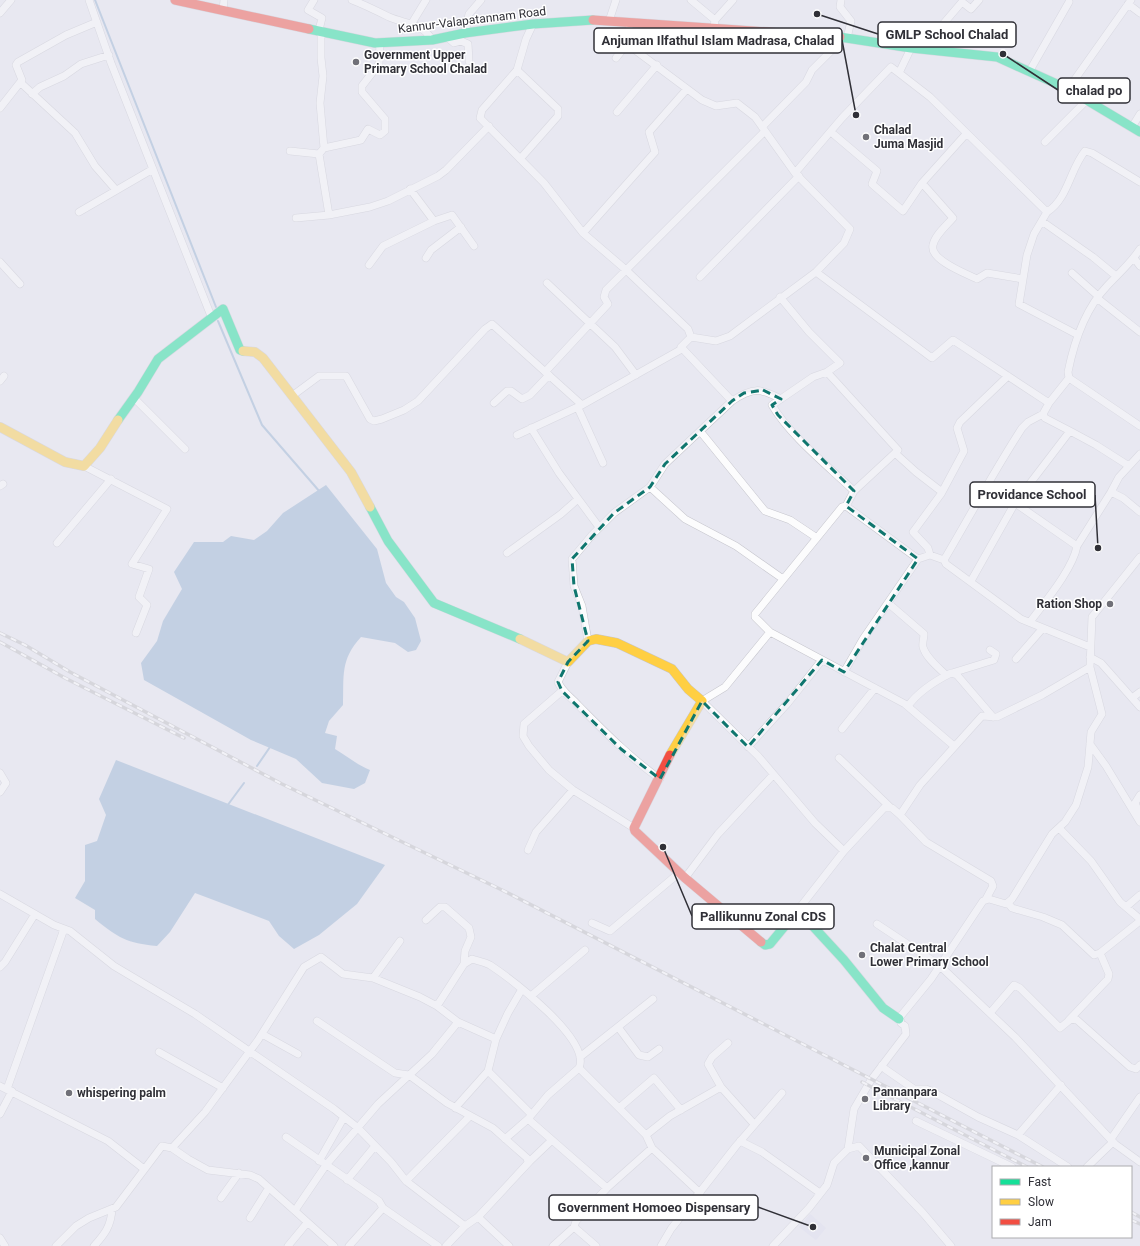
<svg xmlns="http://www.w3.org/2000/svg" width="1140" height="1246" font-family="Roboto,sans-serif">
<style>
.built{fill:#dfdff0}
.water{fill:#98b4d2}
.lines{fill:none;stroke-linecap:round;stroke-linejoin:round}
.stream{stroke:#98b4d2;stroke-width:2}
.street-casing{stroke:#c6c6cd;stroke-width:8}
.fast-casing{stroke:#c6c6cd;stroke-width:10}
.slow-casing{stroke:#c6c6cd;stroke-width:10}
.jam-casing{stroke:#c6c6cd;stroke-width:10}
.street{stroke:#fcfcfd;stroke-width:7}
.fast{stroke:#16e098;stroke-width:9}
.slow{stroke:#ffcf43;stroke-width:9}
.jam{stroke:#f24e42;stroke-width:9}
.rail-casing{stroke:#c2c2c4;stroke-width:3.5}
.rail{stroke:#fff;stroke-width:2;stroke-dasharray:6;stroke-linecap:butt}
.marked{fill:none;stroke:#0f766e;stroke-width:3;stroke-dasharray:8 5;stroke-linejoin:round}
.poi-dot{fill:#707078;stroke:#fff;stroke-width:1.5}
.labels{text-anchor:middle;stroke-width:3;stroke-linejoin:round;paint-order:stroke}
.street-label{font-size:12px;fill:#303037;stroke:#fff}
.poi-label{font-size:12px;font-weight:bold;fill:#303037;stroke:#fff;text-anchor:start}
.leader{fill:none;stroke:#303037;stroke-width:1.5}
.callout-dot{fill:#303037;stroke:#fff;stroke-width:1.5}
.callout{fill:#fff;stroke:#303037;stroke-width:1.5}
.callout-label{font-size:13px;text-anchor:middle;font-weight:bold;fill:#303037}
</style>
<rect width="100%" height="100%" fill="#e8e8f1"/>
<path class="built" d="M 810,1214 L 826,1228 L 816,1240 L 799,1227 Z"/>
<path class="water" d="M 326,485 L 377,549 L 386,583 L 396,597 L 404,602 L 415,618 L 421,641 L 416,650 L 408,652 L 395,643 L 361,637 C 340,660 344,676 343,705 L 329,721 L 325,733 L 337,736 L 335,749 C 347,756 357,765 370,770 L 365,783 L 354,789 L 322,783 L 296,759 L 251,740 L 144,680 L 141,663 L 157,641 L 163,621 L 182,589 L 174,572 L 194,542 L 223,542 L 231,536 L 254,540 L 267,531 L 283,513 Z
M 116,760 L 385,865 L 357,904 L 319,935 L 294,949 L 279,936 L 269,921 L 195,893 L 170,932 L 157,946 C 127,943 118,938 95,919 L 95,910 L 75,898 L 85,881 L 85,845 L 97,841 L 106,815 L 99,799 Z"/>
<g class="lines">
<path class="stream" d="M 95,0 L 216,307
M 218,321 L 262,425 L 320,492
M 257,766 L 270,747
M 227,806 L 244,783"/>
<defs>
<path id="street" d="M 89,0 L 111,63 L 211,316
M 314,0 L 308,10 L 322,18 L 319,30
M 352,0 C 365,5 377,11 389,17 C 405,24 423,23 432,40
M 691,0 L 715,20
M 841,0 L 840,7 L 851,21 L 847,38
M 1128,4 L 1140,13
M 223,10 L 224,0
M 0,13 L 11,0
M 609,21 L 616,0
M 412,23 L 426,0
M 533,24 L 526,39 L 517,70 L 482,110 L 480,118 L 544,183 L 583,233 L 625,269 L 688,329 L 691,337
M 714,27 L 715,20 L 733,0
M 321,31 L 321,58 L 323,76 L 320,103 L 324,148
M 465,33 L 469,14 L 481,0
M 447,37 L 454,43 L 461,41 L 468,44 L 469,61
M 627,44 L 630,22
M 928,49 L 944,23 L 962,2 L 971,9 L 979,0
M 616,58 L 627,44 L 702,100 L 716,106 L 737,103 L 755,117 L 795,173 L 850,229 L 844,243 L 816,272 L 730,336 L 716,341 L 691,337
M 517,70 L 558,109 L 558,116 L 520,159
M 1029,72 L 1069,2
M 899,73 L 930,97 L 1047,212 L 1034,234 L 1027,255 L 1019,304 L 1078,335
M 21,83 L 75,133 L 95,166 L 116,190
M 1068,89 L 1131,0
M 32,94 L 40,87 L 64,76 L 81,64 L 109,55
M 0,108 L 22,80 L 16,65 L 18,62 L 66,35 L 97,22
M 617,112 L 657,65
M 762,127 L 806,82 L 812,70 L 836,46 L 839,37
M 1132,127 L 1140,114
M 831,132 L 877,171 L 872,184 L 903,211 L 922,183 L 966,134
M 1045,142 L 1086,101
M 290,151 L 319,154
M 795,173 L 842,118 L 891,67 L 899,73 L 911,48
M 922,183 L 953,218 C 946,226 935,235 933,245 C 929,260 967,274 977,279 L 987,273 L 1023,279
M 410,189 L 434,221 L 452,215 L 474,246
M 79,212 L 153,169
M 1047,212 C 1068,199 1070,169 1085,151 L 1092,153 L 1140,182
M 329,215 L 319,154 L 324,148 L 361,140 L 368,129 L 380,135 L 385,131 L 385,119 L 362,92 L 362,86 L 379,64 L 380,43
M 296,218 L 329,215 L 370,207 L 388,201 L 438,176 L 446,170 L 489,126
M 1043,222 L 1093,257 L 1116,276
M 583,233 L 655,152 L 649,132 L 686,90
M 1140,249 C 1131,263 1118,274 1107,286 C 1085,309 1074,342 1068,372 L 1069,378 L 1140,426
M 426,258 L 431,250 L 461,227
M 1134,258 L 1140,266
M 0,262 L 20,284
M 369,265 L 383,246 L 434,221
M 816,272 L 932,358 L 953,340 L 1049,403 L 1043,414 L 1045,418 L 1070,431 L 1015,503 L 988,487
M 1072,273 L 1098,296
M 700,277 L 799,176
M 547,283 L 615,347 L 636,375
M 780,297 L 809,332 L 840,363 L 827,372 L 813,377 L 772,405 C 790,436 828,466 854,491
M 1097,298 L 1140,332
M 545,372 L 608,304 L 604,297 L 606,290 L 765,131
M 827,372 L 898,450 L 895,453 L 916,472 L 942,492
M 0,381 L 4,376
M 292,396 L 319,376 L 346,376 L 370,419 L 374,421 L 382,419 L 404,410 L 418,401 L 485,329 L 492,324 L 582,405 L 680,350 L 681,347
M 134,398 L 185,449
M 732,401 C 753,387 760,388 781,399
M 494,403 L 507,391 L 511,391 L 522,399 L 530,395 L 549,375
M 1049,403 L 1069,378
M 578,408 L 603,463
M 531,428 L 559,473 L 599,527
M 700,431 L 765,511 L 790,520 L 817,538
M 1070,431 L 1096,445 L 1129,466
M 517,435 L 582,405
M 895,453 L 854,491 L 846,506 L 842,507 L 755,614 L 755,617 L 770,632 L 905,704 L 954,746
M 1140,454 L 1119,477 L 1111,492 L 1123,498 L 1140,512
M 84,466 L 167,509 L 132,564 L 149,569 L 139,597 L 147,605 L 136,633
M 0,486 L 3,484
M 650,487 L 685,519 L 736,546 L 783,579
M 846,506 L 918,559
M 57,543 L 111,479
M 507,553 L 561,514 L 578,499
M 930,555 L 928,548 L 913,532 L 941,494 L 964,451 L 957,428 L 960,422 L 1008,376
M 944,560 C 970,516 994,471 1022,428 L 1028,422 L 1043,414
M 971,581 L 1015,503 L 1077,546 L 1111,492
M 888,603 L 924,634 C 924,638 922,644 923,647 C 926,658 939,668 946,675
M 1030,622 C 1044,603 1073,569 1077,546
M 770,632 L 725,687 L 702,701 L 758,756 L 815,823 L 844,851
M 588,641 L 582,606 L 574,586 L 572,559 L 592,535 L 614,513 L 650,487 L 665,464 L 732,401 L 681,347 L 691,337
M 1090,657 L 1101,663 L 1140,707
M 1016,659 L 1043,628
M 568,662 L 558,682 C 563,693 570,696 578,705 C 604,731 629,757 660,779
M 844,672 L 863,639 L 918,559 L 930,555 L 944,560 L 946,564 L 1021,619 L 1090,647
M 952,673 L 994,660 L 996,654 L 990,650
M 562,691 L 524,724 L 523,736 L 529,746 L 549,770 L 573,790 L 634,828
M 1132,698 L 1140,692
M 908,706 C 919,691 935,681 951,673 L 957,675 L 993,717
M 842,729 L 875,688
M 1090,744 L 1106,766 L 1140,822
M 748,747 L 787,704 L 822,660
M 839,758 L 890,807
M 0,773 L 6,783 L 0,792
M 1139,812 L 1135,803 L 1140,795
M 1059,828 L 1091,861 L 1120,902 L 1140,919
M 528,850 L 536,832 L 573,790
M 685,878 L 718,834 L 773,775
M 0,894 L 54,925 L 70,931 L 114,966 L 195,1014 L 334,1109 L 358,1128 L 391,1162 L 406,1181 L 470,1116
M 986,899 L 993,886 L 991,881 L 926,842 L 900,815 L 920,785 L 982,716 L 997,717 L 1042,695 L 1090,667 L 1092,617 L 1140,557
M 1008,903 L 1012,908 L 1043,917 L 1062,925 L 1094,955 L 1100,953
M 1126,907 L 1140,895
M 798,910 L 844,851 L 884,808 L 892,808 L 900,815
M 426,920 L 440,907 L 445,907 L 469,928 L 471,937 L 465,951 L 464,964
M 592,923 L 610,931 L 679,873
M 877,924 L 939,965 L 1015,1037 L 1115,1144 L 1140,1162
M 0,967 L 5,962 L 35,914
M 373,978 L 400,941
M 531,996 L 585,950
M 437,1006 L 464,964 L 472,959 C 478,961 485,962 490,965 C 511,979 592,1040 579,1068 L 548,1095 L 528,1119 L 505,1139
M 990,1013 L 1014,985 L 1020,988 L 1060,1028 L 1071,1019 L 1077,1020 L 1130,1067 L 1136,1069 L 1140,1065
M 1069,1020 L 1108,979 L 1109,974 L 1100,953 L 1140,921
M 317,1021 L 395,1073 L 409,1075 L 447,1103 L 493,1128 L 527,1158 L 528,1162 L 530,1161 L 478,1217 L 465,1226 L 446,1246
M 458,1022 L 496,1039
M 618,1027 L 639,1055 L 648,1057 L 659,1049
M 262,1034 L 298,1054
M 159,1052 L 223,1088
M 580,1057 L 653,999
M 882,1065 L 885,1069 L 914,1089 L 926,1089 L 933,1092 L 978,1117 L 1018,1135 L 1068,1167
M 579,1068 L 646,1135
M 488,1071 L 531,1114
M 0,1086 L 108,1141 L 144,1169
M 721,1087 L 708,1064 L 712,1057 L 728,1043
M 7,1089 L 64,929
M 455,1108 L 488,1071 L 496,1039 L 508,1013 L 522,989
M 619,1108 L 654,1078 L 681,1110
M 0,1114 L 12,1091
M 528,1119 L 607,1188
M 916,1121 L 1012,1167
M 1018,1135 L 1061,1085
M 286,1137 L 379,1201 L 383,1208 L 438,1246
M 1111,1139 L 1140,1097
M 740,1141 L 762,1152 L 820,1193
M 172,1148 L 188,1159 L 208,1170 L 250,1175 L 259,1179 L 295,1211
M 848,1149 L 859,1146 L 923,1213 L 951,1246
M 319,1161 L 344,1117
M 530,1161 L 552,1140
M 1087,1167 L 1113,1142
M 347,1180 L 375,1146
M 406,1181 L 465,1226
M 700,1193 L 652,1148 L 646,1135 L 670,1116 L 721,1087 L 754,1124
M 221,1198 L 239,1173
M 478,1217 L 509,1246
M 250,1218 L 268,1189
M 574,1227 L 596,1246
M 0,1238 L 5,1246
M 56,1246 L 76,1226 L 89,1218 L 116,1207 L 162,1146 L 172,1148 L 205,1112 L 258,1040 L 304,967 L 321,957 L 343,974 L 373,978 L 420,997 L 437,1006 L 458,1022 L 432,1054 L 378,1104 L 326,1165 L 298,1206 L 295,1211 L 334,1246
M 94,1246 C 105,1234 111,1226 112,1209
M 288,1246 L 307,1223
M 349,1246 L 383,1208
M 553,1246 L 574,1227 L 576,1221 L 607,1188 L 652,1148
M 661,1246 L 671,1229 L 736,1146 L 782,1093
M 773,1246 L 809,1208 L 827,1185 L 834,1163 L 848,1149 L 854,1109 L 871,1080 L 906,1034 L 905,1026 L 901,1023 L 900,1017 L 931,979 L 983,901 L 989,899 L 1006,904 L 1012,899 L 1052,834 L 1065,822 L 1076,805 L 1088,767 L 1091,732 L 1102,714 L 1090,667"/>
<path id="fast" d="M 309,29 L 375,43 L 432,40 L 465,33 L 533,24 L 593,20
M 840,37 L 911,48 L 997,57 L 1068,89 L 1140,132
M 118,420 L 138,392 L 158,359 L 223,309 L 240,350 L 243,351
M 370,507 L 388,541 L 434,603 L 520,639
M 761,942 L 765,945 L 770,944 L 798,910 L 844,960 L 883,1008 L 899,1019"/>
<path id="slow" d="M 243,351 L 255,352 L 263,358 L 351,472 L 370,507
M 0,427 L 65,462 L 84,466 L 100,448 L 118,420
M 520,639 L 568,662 L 588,641 L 596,639 L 617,643 L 672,669 L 688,689 L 702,701 L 670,755"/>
<path id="jam" d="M 175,0 L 309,29
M 593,20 L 840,37
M 670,755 L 634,828 L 635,831 L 685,878 L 761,942"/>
</defs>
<use href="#street" class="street-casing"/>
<use href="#fast" class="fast-casing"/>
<use href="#slow" class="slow-casing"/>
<use href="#jam" class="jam-casing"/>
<use href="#street" class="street"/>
<use href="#fast" class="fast"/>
<use href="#slow" class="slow"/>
<use href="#jam" class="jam"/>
<defs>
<path id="rail" d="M 0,633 L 25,645 L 70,672 L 282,784 L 504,891 L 1043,1167
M 0,642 L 65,678 L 184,738
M 862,1082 L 1027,1167
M 1131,1212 L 1140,1217
M 1131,1220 L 1140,1224"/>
</defs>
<use href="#rail" class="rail-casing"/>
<use href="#rail" class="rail"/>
</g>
<path d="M0 0H1140V1246H0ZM 763,390 L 781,399 L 772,405 L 778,415 L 854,491 L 846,506 L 918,559 L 844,672 L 822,660 L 748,747 L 702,701 L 660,779 L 621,749 L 562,691 L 558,682 L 568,662 L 588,641 L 574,586 L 572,559 L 614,513 L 650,487 L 665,464 L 732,401 L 744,393 Z" fill="#e8e8f1" fill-opacity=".55" fill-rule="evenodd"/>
<path class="marked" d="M 763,390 L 781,399 L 772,405 L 778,415 L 854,491 L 846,506 L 918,559 L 844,672 L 822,660 L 748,747 L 702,701 L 660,779 L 621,749 L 562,691 L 558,682 L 568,662 L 588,641 L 574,586 L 572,559 L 614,513 L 650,487 L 665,464 L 732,401 L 744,393 Z"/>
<g class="poi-dot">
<circle cx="356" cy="62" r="4"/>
<circle cx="866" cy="137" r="4"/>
<circle cx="1110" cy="604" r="4"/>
<circle cx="862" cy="955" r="4"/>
<circle cx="69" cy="1093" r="4"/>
<circle cx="865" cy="1099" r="4"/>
<circle cx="866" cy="1158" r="4"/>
</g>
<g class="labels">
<g class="street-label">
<text transform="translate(472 20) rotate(-7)" y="4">Kannur-Valapatannam Road</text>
</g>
<g class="poi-label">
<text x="364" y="59">Government Upper<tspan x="364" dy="14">Primary School Chalad</tspan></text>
<text x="874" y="134">Chalad<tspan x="874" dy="14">Juma Masjid</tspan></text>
<text x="1102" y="608" text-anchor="end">Ration Shop</text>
<text x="870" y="952">Chalat Central<tspan x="870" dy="14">Lower Primary School</tspan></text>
<text x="873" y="1096">Pannanpara<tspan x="873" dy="14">Library</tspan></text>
<text x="77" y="1097">whispering palm</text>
<text x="874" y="1155">Municipal Zonal<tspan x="874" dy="14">Office ,kannur</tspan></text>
</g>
</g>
<path class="leader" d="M817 14L878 34M856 115L842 40M1003 54L1058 90M1098 548L1095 495M663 847L692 916M813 1227L758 1207"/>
<g class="callout-dot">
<circle cx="817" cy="14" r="4"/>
<circle cx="856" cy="115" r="4"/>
<circle cx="1003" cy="54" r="4"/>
<circle cx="1098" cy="548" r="4"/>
<circle cx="663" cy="847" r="4"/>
<circle cx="813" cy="1227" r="4"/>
</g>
<g class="callout">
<rect x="878" y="22" width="138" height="25" rx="4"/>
<rect x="594" y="28" width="248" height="25" rx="4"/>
<rect x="1058" y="78" width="72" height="25" rx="4"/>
<rect x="970" y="482" width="125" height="25" rx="4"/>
<rect x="692" y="904" width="142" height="25" rx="4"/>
<rect x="549" y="1195" width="209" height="25" rx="4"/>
</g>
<g class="callout-label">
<text x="947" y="39">GMLP School Chalad</text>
<text x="718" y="45">Anjuman Ilfathul Islam Madrasa, Chalad</text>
<text x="1094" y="95">chalad po</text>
<text x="1032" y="499">Providance School</text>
<text x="763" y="921">Pallikunnu Zonal CDS</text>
<text x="654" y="1212">Government Homoeo Dispensary</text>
</g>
<rect x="992" y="1166" width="140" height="72" fill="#ffffff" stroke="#acacaf"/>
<rect x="1000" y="1179" width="20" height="6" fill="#16e098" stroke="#acacaf"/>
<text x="1028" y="1186" font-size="12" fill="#303037">Fast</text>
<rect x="1000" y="1199" width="20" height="6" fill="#ffcf43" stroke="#acacaf"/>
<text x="1028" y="1206" font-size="12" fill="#303037">Slow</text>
<rect x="1000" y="1219" width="20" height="6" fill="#f24e42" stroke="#acacaf"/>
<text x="1028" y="1226" font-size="12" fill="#303037">Jam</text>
</svg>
